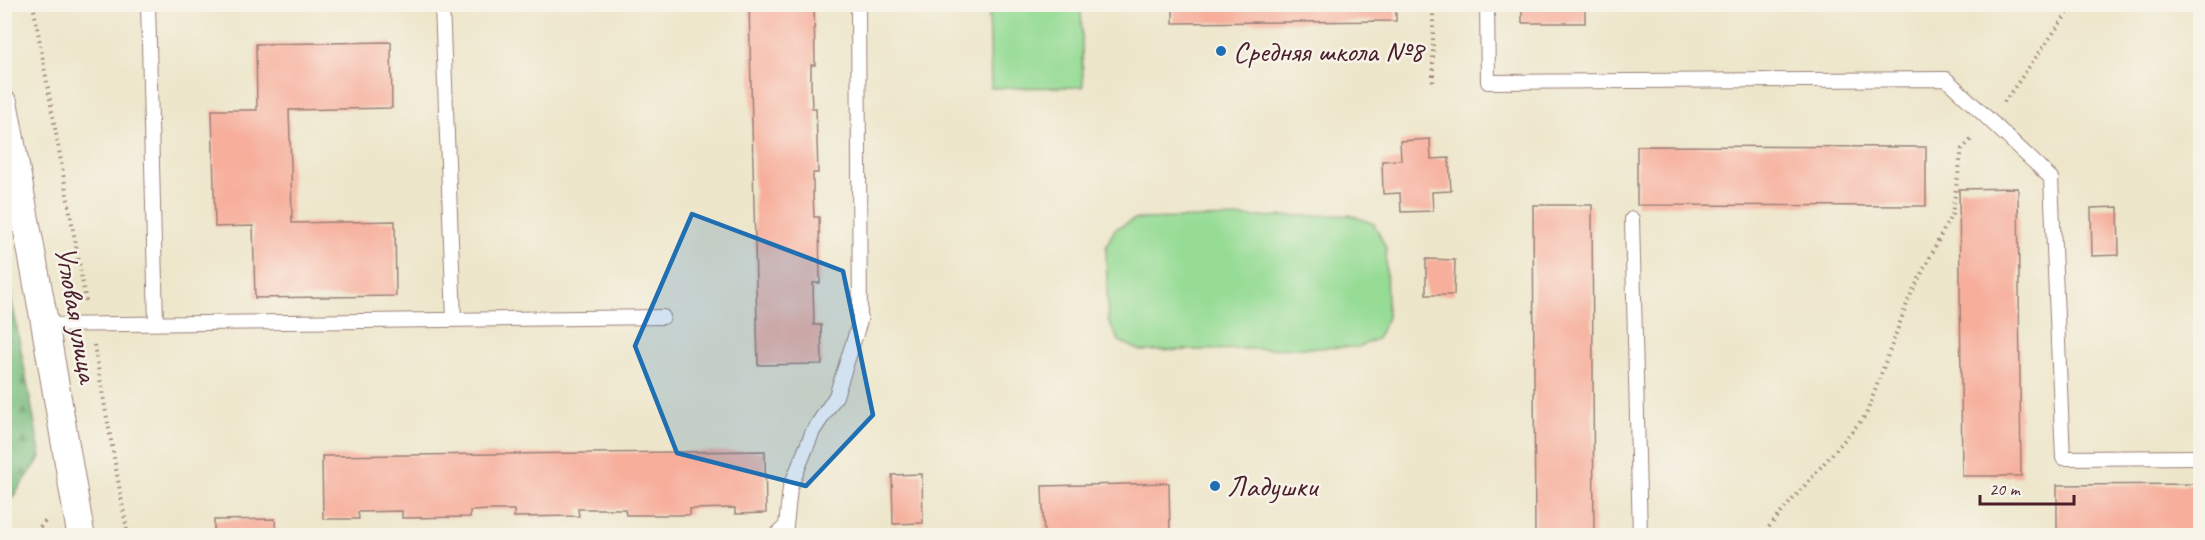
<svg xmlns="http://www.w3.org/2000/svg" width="2205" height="540" font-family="Caveat,sans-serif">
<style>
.forest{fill:url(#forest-firs);stroke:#616e54;stroke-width:1.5}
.pitch{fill:#96dc95;stroke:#707e60;stroke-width:1.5}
.building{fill:#f7ae9b}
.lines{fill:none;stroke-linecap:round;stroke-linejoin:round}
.lane-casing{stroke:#9c827a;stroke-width:16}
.street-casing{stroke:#9c827a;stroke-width:29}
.path{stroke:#9c827a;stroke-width:4;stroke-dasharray:1.5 4.5;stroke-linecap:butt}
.lane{stroke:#fff;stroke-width:14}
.street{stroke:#fff;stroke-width:27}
.marked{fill:#1f6fb2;fill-opacity:0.2;stroke:#1f6fb2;stroke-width:4.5;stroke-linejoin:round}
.poi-dot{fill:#1f6fb2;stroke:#f7f3e8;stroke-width:2}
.labels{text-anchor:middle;stroke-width:5;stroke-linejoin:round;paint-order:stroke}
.poi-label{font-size:30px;fill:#4a1f2b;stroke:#f7f3e8;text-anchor:start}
.street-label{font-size:30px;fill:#4a1f2b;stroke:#f7f3e8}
</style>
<defs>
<pattern id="forest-firs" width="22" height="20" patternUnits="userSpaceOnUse" patternTransform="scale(1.5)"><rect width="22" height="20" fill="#78bc7e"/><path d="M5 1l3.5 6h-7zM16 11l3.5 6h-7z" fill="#649867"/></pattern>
</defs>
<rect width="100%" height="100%" fill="#f7f3e8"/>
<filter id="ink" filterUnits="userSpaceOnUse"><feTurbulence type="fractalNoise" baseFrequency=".0167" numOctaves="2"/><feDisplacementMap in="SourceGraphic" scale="12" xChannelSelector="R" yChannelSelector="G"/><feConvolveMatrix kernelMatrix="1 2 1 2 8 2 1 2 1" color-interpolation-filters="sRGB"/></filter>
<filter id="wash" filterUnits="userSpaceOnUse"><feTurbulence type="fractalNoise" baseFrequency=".008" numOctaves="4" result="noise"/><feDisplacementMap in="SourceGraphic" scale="24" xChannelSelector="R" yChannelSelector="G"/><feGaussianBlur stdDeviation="1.35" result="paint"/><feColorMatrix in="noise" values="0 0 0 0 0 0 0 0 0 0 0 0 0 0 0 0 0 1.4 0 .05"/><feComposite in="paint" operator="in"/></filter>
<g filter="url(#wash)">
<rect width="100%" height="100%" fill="#ede6ca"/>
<path class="forest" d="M 4,259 L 41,457 L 5,508 L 4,508 Z"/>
<path class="pitch" d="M 989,5 L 1081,5 L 1083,87 L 991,88 Z
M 1351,215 L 1374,224 L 1386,248 L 1387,318 L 1377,339 L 1358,347 L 1141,351 L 1119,341 L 1108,321 L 1106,246 L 1115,229 L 1135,219 Z"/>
<g id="blocks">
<path class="building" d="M 749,4 L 814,4 L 815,65 L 811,65 L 811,84 L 812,108 L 816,108 L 818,173 L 813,173 L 813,192 L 814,217 L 819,217 L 820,283 L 813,283 L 814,325 L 821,325 L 822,364 L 758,365 Z
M 1173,4 L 1396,4 L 1396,21 L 1173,23 Z
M 1522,4 L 1585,4 L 1585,23 L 1522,23 Z
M 391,42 L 392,108 L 289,110 L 291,166 L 292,223 L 395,221 L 396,296 L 255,298 L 253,226 L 215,227 L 212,110 L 257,110 L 256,44 Z
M 1430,139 L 1431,159 L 1449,158 L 1451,191 L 1432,192 L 1433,211 L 1401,212 L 1400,193 L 1383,194 L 1382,161 L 1401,160 L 1400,141 Z
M 1637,146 L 1926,147 L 1926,206 L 1637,205 Z
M 2018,188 L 2021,476 L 1962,476 L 1959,189 Z
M 1533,205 L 1592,205 L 1594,536 L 1535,536 Z
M 2118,207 L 2119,255 L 2092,256 L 2091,208 Z
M 1426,259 L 1455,260 L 1454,295 L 1426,295 Z
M 765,451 L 766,513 L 735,514 L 735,508 L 690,509 L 690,515 L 626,515 L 625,509 L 578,509 L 579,516 L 514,517 L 514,510 L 491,510 L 470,511 L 470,517 L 402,518 L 402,511 L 358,512 L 359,519 L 323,519 L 322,456 Z
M 922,474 L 923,523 L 893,524 L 892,475 Z
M 1169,483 L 1170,536 L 1044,536 L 1042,486 Z
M 2200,484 L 2200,536 L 2057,536 L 2057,485 Z
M 275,519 L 276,536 L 214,536 L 214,520 Z"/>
</g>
</g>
<g filter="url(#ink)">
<use href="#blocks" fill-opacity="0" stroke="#9c827a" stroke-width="1.5"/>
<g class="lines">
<defs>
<path id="lane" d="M 148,4 L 156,324
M 442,4 L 454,320
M 1487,4 L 1488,82 L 1946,79 L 2051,178 L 2063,458 L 2200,457
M 1632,219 L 1640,536
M 45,325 L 663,317
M 775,536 L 786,526 L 790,488 L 813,431 L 836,396 L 860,321 L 858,4"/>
<path id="street" d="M 4,104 L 45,325 L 81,536"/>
</defs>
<use href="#lane" class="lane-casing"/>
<use href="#street" class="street-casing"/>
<path class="path" d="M 33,4 L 86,302
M 1433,82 L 1433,4
M 2004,102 L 2074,4
M 94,345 L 128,536
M 32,536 L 48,518
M 1761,536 L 1866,415 L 1909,298 L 1952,214 L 1962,149 L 1974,137"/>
<use href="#lane" class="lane"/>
<use href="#street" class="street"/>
</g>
</g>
<path class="marked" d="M 692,214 L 843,271 L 873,415 L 806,486 L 677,453 L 635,346 Z"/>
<g class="poi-dot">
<circle cx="1221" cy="51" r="6"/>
<circle cx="1215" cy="486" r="6"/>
</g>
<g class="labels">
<g class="poi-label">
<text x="1233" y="61">Средняя школа №8</text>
<text x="1227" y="496">Ладушки</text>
</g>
<g class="street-label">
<text transform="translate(77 314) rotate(80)" y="10">Угловая улица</text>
</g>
</g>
<rect width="2205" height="540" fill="none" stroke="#f7f3e8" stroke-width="24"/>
<path d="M1980 495v9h94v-9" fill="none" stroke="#4a1f2b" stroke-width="3"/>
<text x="1989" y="495" font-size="18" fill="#4a1f2b" stroke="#f7f3e8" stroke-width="4.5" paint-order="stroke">20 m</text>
</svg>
